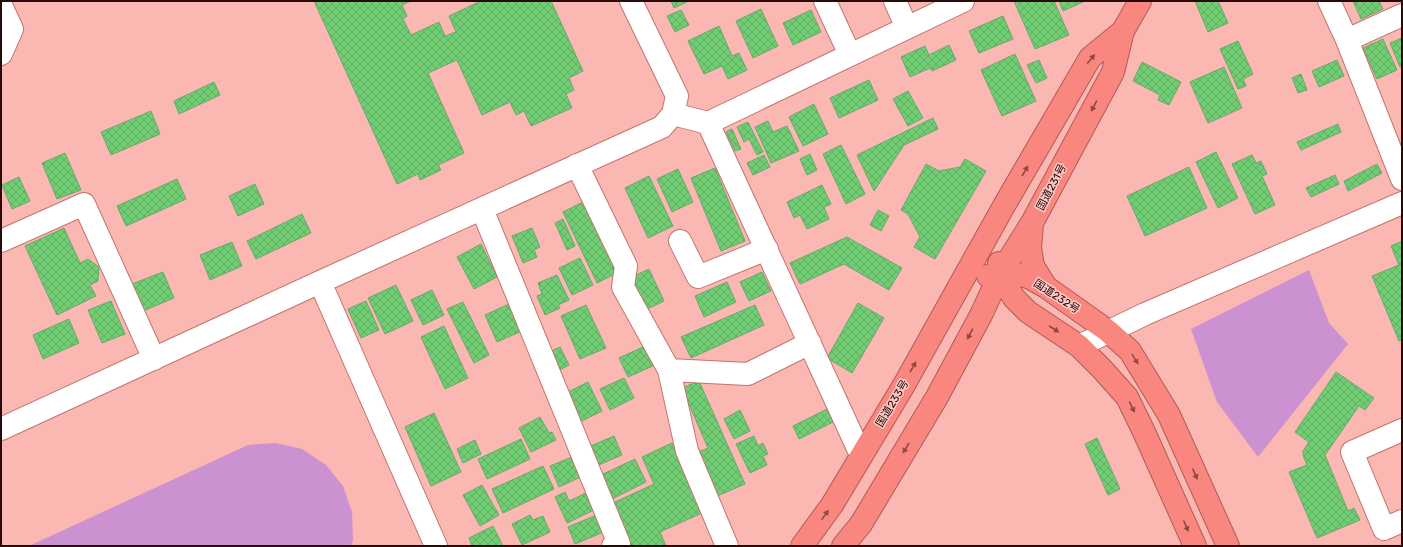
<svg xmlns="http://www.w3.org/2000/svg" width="1403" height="547" font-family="Rubik,'Noto Sans JP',sans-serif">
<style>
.park{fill:#cc91d0}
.building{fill:url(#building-cross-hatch);stroke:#6ea66f}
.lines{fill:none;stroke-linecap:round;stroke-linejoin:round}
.minor-casing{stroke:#c3746f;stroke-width:24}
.highway-casing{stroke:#b05b56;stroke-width:24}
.minor{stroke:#fff;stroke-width:22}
.highway{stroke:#f9867f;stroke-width:22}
.oneway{fill:#904844}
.labels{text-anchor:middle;stroke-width:3;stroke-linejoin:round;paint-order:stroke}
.street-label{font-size:11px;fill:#270a09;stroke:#fecac5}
</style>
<defs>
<pattern id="building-cross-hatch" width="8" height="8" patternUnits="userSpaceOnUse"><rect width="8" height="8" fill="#70cd73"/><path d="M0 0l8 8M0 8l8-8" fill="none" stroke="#61af62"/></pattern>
</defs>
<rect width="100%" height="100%" fill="#fbb7b1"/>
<path class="park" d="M 1309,270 L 1329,323 L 1348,344 L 1258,457 L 1217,402 L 1191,329 Z
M 276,443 L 302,449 L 326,465 L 343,486 L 352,512 L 353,540 L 351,546 L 29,546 L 248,445 Z"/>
<path class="building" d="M 314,1 L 411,1 L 402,5 L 407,16 L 403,19 L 411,35 L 439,22 L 445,36 L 456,32 L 449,16 L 481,1 L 551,1 L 583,71 L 569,78 L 574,90 L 566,94 L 572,108 L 531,126 L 524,111 L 516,115 L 510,102 L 482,115 L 457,60 L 428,73 L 464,153 L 438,165 L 441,170 L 420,180 L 418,174 L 397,184 Z
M 671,1 L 689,1 L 674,8 Z
M 1014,1 L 1054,1 L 1069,35 L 1035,49 Z
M 1059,1 L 1085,1 L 1063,11 Z
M 1195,1 L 1218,1 L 1228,23 L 1208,32 Z
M 1353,1 L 1379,1 L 1383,9 L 1361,19 Z
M 761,9 L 778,46 L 753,58 L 736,21 Z
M 681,10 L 689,25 L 675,32 L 667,16 Z
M 811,10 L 821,32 L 793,45 L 783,23 Z
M 1003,16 L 1013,39 L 979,53 L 969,31 Z
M 719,26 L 732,56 L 739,53 L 747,70 L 728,79 L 722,66 L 704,74 L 688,41 Z
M 1402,38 L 1402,66 L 1400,67 L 1390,43 Z
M 1383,39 L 1397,70 L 1377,79 L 1363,48 Z
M 1238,41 L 1253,74 L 1243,79 L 1246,86 L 1238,89 L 1220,49 Z
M 949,45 L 956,60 L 932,71 L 930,68 L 910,77 L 901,57 L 925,46 L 929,55 Z
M 1015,54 L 1036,101 L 1002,116 L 981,70 Z
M 1039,60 L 1047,78 L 1036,83 L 1027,65 Z
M 1337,60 L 1344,76 L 1319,87 L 1312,71 Z
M 1142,62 L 1181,82 L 1169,105 L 1158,100 L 1160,95 L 1133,81 Z
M 1224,67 L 1242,108 L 1208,123 L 1190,82 Z
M 1301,74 L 1307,90 L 1298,93 L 1292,78 Z
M 869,80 L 878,100 L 839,118 L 830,98 Z
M 214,82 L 220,95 L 179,114 L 174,101 Z
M 908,91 L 923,118 L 908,126 L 893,99 Z
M 814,104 L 828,134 L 803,146 L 789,117 Z
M 151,111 L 160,134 L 111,155 L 101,132 Z
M 933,118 L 938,129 L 904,145 L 874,191 L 857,155 Z
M 768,121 L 773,132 L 787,126 L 799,151 L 771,163 L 755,127 Z
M 748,122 L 763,152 L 757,155 L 749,139 L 744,142 L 737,127 Z
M 1338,124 L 1341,132 L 1301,150 L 1297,142 Z
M 732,129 L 741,149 L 735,151 L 726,132 Z
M 841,145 L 865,194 L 846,204 L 823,154 Z
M 1216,152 L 1238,198 L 1218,208 L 1196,162 Z
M 65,153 L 81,190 L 57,199 L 42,163 Z
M 810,154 L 817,170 L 807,175 L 800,159 Z
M 764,155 L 770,167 L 753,175 L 747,163 Z
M 1252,155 L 1256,163 L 1261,161 L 1267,174 L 1262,176 L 1275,205 L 1255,214 L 1232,164 Z
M 965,159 L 986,171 L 935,259 L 914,247 L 920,237 L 908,214 L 901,210 L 926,164 L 939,171 L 960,167 Z
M 1377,164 L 1382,173 L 1348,191 L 1344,181 Z
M 1189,167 L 1207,208 L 1145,236 L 1127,196 Z
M 715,168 L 745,241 L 721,251 L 691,178 Z
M 678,169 L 693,202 L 672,212 L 657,179 Z
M 1335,175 L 1339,184 L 1311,197 L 1306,188 Z
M 649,176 L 673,226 L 648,238 L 625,188 Z
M 19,177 L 30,201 L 12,209 L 2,185 Z
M 177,179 L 186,199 L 126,226 L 117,206 Z
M 255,184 L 264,204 L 238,216 L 229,196 Z
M 822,185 L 831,204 L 824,207 L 829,219 L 807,229 L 800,215 L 794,218 L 787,202 Z
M 583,202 L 617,273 L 597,283 L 563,212 Z
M 878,210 L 889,216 L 881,231 L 870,225 Z
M 302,214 L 311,233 L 256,259 L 247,241 Z
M 563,219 L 575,246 L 567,250 L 555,223 Z
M 64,228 L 80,263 L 88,259 L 99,267 L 98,281 L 90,285 L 96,296 L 57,315 L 25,246 Z
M 532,228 L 540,247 L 534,250 L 537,257 L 523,263 L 512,236 Z
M 847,237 L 902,268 L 889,290 L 844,264 L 800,284 L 790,263 Z
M 1402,241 L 1402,340 L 1399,341 L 1372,276 L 1399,265 L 1391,246 Z
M 232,242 L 242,266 L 210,280 L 200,255 Z
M 481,244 L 497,277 L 474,289 L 457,257 Z
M 580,258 L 593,285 L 572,295 L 559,268 Z
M 649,269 L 664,301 L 643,311 L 628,279 Z
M 163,272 L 174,298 L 143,311 L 132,284 Z
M 762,272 L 771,291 L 749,301 L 740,282 Z
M 557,275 L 569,300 L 558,305 L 560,308 L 545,315 L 537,296 L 542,294 L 538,283 Z
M 727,282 L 736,302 L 704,317 L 695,296 Z
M 396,285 L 413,321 L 385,334 L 368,298 Z
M 432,290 L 444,315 L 423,325 L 411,300 Z
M 111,301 L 125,334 L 102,343 L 88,310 Z
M 366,301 L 379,330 L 361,338 L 348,309 Z
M 463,302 L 489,355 L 474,363 L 447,309 Z
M 511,303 L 524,330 L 497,342 L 485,315 Z
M 858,303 L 884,318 L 852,373 L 827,358 Z
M 586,305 L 606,348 L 580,359 L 561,316 Z
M 755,305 L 764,325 L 691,358 L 681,337 Z
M 69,319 L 79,343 L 43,359 L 33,335 Z
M 444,326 L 468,378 L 445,389 L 421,337 Z
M 645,346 L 655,365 L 628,377 L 619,358 Z
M 560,347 L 569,365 L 556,372 L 547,353 Z
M 1336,372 L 1374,398 L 1365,410 L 1359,406 L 1325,455 L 1348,511 L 1354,508 L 1360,520 L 1317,538 L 1289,472 L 1307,465 L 1303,455 L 1303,451 L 1309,442 L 1295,432 Z
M 624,378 L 634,398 L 610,410 L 600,389 Z
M 699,381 L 745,484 L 715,497 L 696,453 L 708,448 L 682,388 Z
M 588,382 L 602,411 L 580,422 L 566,393 Z
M 827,409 L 833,422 L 799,439 L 793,426 Z
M 740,410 L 750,431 L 734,439 L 724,419 Z
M 434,413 L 461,472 L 431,486 L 405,427 Z
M 540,417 L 549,433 L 552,432 L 556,440 L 531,452 L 519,428 Z
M 614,436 L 622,455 L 594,467 L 586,448 Z
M 754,436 L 758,446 L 763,443 L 768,454 L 763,456 L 767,465 L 750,473 L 736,444 Z
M 1097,438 L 1120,489 L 1108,495 L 1085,444 Z
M 521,439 L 530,459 L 487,479 L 478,459 Z
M 475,440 L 481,454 L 463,463 L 457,449 Z
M 672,443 L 704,512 L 660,532 L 666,546 L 630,546 L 611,504 L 654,484 L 642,457 Z
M 577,455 L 585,475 L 559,487 L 550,466 Z
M 635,459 L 646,482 L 610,500 L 599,476 Z
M 543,466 L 554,489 L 503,513 L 492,489 Z
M 482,485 L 499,515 L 480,526 L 463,495 Z
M 565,492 L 569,501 L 588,492 L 596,509 L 567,523 L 555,497 Z
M 599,514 L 606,531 L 575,544 L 568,527 Z
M 530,515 L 533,520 L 543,516 L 550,532 L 522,545 L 512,524 Z
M 493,526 L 503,546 L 472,546 L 469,538 Z"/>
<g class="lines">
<defs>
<path id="minor" d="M 825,1 L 850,55
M 895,1 L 907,28
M 1329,1 L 1347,40 L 1402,179
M 1,5 L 12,29 L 1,54
M 1347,40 L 1402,15
M 673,114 L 708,123 L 963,1
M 708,123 L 861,455
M 577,165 L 626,266 L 623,287 L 669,370 L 687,451 L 727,546
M 482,209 L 619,544 L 613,546
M 1,241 L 84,204 L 154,359
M 680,241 L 698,277 L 767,249
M 320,282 L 436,546
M 1079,346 L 1145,314 L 1402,203
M 669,370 L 748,374 L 810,343
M 1,429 L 320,282 L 662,127 L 673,114 L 677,96 L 631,1
M 1402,430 L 1352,452 L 1384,529 L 1402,521"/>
<path id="highway" d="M 1032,224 L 1030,248 L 1033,266 L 1046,287
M 999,263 L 1000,274 L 1014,298 L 1028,312 L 1079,346 L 1102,369 L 1127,397 L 1144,432 L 1195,546
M 988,276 L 1016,274 L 1028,277 L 1046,287 L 1108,331 L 1130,351 L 1169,415 L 1228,546
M 802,546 L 832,505 L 904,385 L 1005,204 L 1090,58 L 1123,31
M 843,546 L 861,524 L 937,397 L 981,315 L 1000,274 L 1033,221 L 1113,72 L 1123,31 L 1140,1"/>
</defs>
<use href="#minor" class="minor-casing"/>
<use href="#highway" class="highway-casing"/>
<use href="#minor" class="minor"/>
<use href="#highway" class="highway"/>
</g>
<defs><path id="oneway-solid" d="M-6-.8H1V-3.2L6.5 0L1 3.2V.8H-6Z"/></defs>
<g class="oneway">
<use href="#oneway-solid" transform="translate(1091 59) rotate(-50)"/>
<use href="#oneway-solid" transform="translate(1094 106) rotate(118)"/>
<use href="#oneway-solid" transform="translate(1025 171) rotate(-60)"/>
<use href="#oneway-solid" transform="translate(1054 329) rotate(33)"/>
<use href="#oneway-solid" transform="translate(970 334) rotate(118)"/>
<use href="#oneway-solid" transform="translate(1135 359) rotate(58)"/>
<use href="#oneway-solid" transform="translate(913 367) rotate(-60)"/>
<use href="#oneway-solid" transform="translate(1132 407) rotate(64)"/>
<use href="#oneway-solid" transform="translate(906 448) rotate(121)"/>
<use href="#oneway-solid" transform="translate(1195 474) rotate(66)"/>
<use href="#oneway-solid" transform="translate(825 515) rotate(-54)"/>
<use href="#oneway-solid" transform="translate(1186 526) rotate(66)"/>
</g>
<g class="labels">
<g class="street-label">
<text transform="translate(1051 187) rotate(-62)" y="4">国道231号</text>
<text transform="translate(1057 296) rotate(33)" y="4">国道232号</text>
<text transform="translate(892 403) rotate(-59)" y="4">国道233号</text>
</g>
</g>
<rect width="1403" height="547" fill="none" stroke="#270a09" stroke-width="4"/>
</svg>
